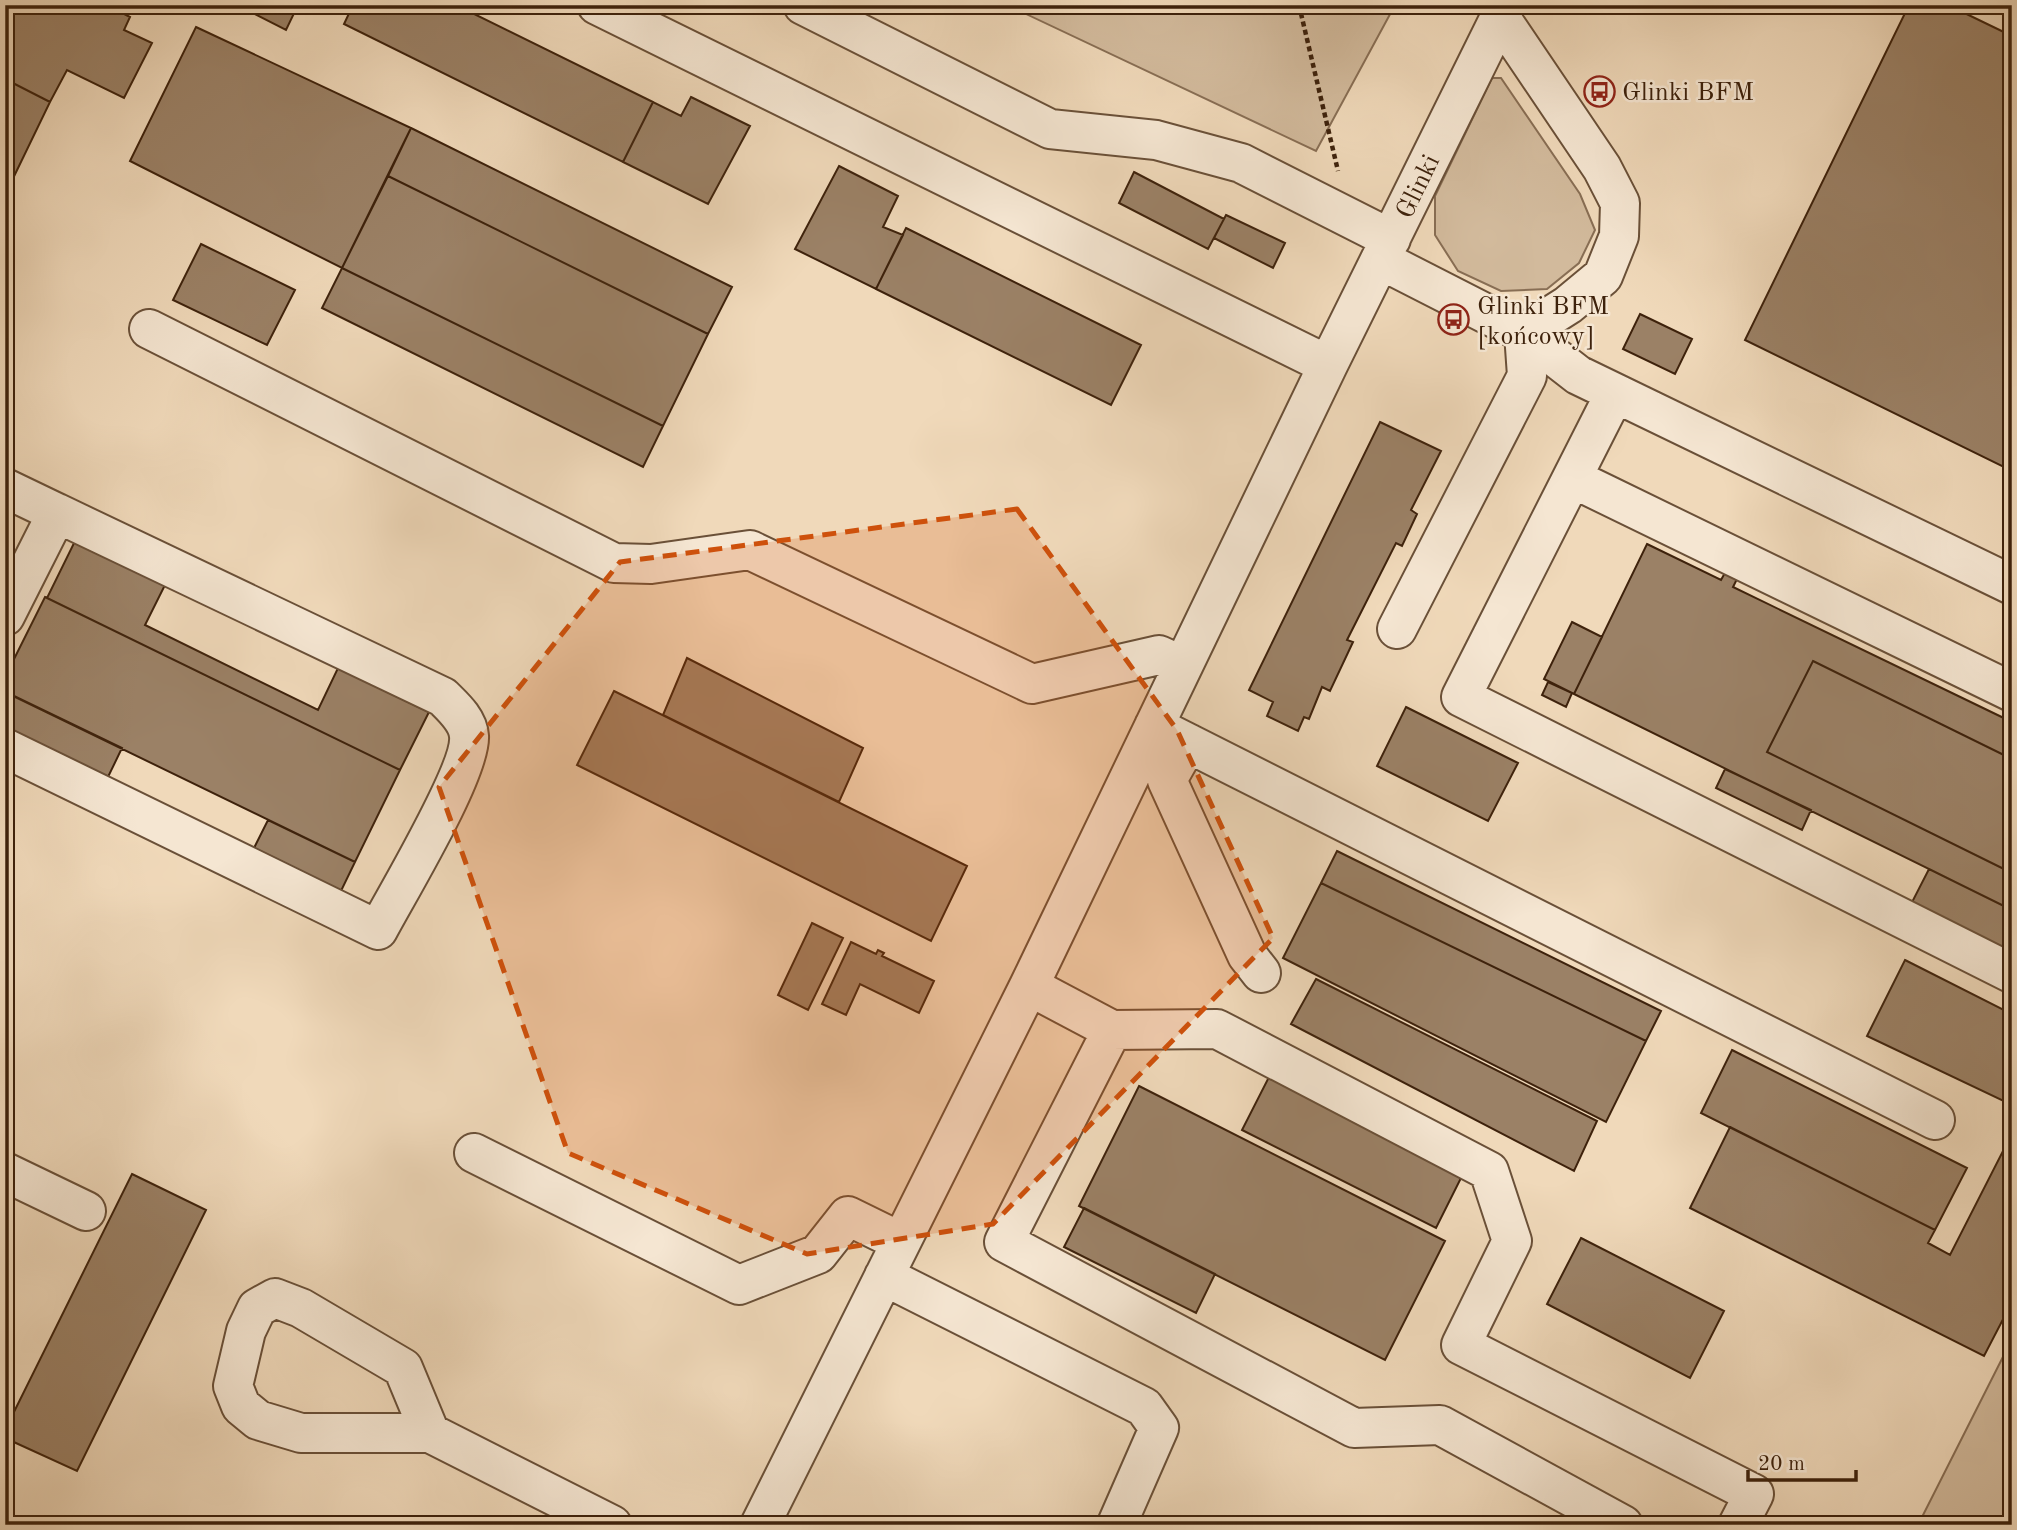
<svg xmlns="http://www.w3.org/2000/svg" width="2017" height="1530" font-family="'Old Standard TT',serif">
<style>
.green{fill:#d2ba9c;stroke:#886e54;stroke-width:2}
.building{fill:#9b8166;stroke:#3e220c;stroke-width:2}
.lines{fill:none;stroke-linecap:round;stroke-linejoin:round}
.minor-casing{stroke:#6a5038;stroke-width:42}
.path{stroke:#3e220c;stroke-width:4.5;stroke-dasharray:5 3.5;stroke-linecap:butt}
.minor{stroke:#f5e6d2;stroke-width:38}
.marked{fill:#ce510c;fill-opacity:0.2;stroke:#ce510c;stroke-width:5;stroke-dasharray:14 9;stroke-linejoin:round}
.labels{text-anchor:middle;stroke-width:5;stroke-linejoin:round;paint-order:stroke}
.poi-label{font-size:26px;fill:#3e220c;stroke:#f5e6d2;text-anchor:start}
.street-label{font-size:26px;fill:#3e220c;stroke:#f5e6d2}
</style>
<rect width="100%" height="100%" fill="#f0d9ba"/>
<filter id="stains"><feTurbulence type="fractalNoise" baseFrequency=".00286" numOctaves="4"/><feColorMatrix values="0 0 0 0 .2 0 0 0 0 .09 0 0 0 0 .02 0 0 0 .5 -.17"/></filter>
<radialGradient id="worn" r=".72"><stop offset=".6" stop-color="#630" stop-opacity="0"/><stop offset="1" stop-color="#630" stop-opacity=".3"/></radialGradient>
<path class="green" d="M 1007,5 L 1395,5 L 1316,151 Z
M 1492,78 L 1501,78 L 1580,194 L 1595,230 L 1579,263 L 1547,289 L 1501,291 L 1458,271 L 1435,235 L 1435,196 Z
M 2012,1339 L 2012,1525 L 1918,1525 Z"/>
<path class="building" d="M 5,5 L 91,5 L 98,9 L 100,5 L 107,5 L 130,17 L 124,30 L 152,43 L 124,98 L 67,70 L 50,102 L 5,79 Z
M 237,5 L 298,5 L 286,30 Z
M 353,5 L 456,5 L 653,102 L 623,162 L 344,24 Z
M 1909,5 L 1948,5 L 2012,36 L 2012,471 L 1745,340 Z
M 196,27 L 411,128 L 342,268 L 130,161 Z
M 5,79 L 50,102 L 5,195 Z
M 691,97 L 750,126 L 708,204 L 623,162 L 653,102 L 681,116 Z
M 411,128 L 732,287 L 708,334 L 388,176 Z
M 839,166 L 898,196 L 883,227 L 903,235 L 876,289 L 795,249 Z
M 1134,172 L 1224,219 L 1208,249 L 1119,203 Z
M 388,176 L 708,334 L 663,426 L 342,268 Z
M 1226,215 L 1285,243 L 1273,268 L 1214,238 Z
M 906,228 L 1141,345 L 1111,405 L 876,289 Z
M 201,244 L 295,290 L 267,345 L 173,300 Z
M 342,268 L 663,426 L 643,467 L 322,308 Z
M 1640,314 L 1692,339 L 1675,374 L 1623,349 Z
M 1380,422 L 1441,451 L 1411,510 L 1417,514 L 1402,546 L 1396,543 L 1347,640 L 1353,642 L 1330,691 L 1322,687 L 1309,719 L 1304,717 L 1298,731 L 1267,716 L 1273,702 L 1249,690 Z
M 76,539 L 166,583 L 145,625 L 318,710 L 338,668 L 429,712 L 400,770 L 47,598 Z
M 1647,544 L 1721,580 L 1726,571 L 1738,577 L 1733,587 L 2012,722 L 2012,759 L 1813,661 L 1767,752 L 2012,873 L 2012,910 L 1574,694 Z
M 45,597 L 400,770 L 355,862 L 5,692 L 5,677 Z
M 1572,622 L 1602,637 L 1574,694 L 1544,679 Z
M 687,658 L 863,748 L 839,802 L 663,715 Z
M 1813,661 L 2012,759 L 2012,873 L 1767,752 Z
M 1548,682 L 1572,693 L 1566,707 L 1542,695 Z
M 614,691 L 967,866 L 931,941 L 577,765 Z
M 14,696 L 122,748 L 108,777 L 5,727 L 5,713 Z
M 1406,707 L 1518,763 L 1488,821 L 1377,766 Z
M 1725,769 L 1811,810 L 1802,830 L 1716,788 Z
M 268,820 L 355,862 L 341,891 L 254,848 Z
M 1337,851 L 1661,1011 L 1646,1041 L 1321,883 Z
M 1929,869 L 2012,910 L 2012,962 L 1908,910 Z
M 1321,883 L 1646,1041 L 1606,1122 L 1283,958 Z
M 812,923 L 843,938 L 808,1010 L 778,995 Z
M 851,942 L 876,954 L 878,950 L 884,953 L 882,956 L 934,981 L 919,1013 L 860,984 L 846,1015 L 822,1004 Z
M 1905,960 L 2012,1014 L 2012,1105 L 1867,1036 Z
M 1316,979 L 1597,1121 L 1574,1171 L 1291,1024 Z
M 1732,1050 L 1967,1168 L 1935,1230 L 1701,1113 Z
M 1270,1075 L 1463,1174 L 1436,1228 L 1242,1130 Z
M 1139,1086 L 1445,1241 L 1385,1360 L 1079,1206 Z
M 1730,1127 L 1935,1230 L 1928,1243 L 1950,1255 L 2004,1149 L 2012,1153 L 2012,1302 L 1984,1356 L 1690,1208 Z
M 132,1174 L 206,1210 L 77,1471 L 5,1438 L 5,1430 Z
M 1084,1208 L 1215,1274 L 1196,1313 L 1064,1247 Z
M 1581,1238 L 1724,1311 L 1690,1378 L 1547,1304 Z"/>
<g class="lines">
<defs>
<path id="minor" d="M 597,5 L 1328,365
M 803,5 L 1050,129 L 1156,140 L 1241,163 L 1391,239
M 1500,17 L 1602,168 L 1620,203 L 1619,236 L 1603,276 L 1568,305 L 1524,333
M 1381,260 L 1524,333 L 1578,375 L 2012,585
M 149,329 L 614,563 L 651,564 L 750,550 L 1032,684 L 1159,655 L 1183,666
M 1615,393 L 1461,697 L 2011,973
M 1572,478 L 2012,692
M 5,488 L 57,513
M 5,616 L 57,513 L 443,697 C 453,707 468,720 469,736 C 472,770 397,894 378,930 L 5,748
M 1397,629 L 1527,376 L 1524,333
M 1154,726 L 1935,1120
M 1188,743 L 1167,780 L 1247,955 L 1261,973
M 1029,986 L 1112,1030 L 1217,1029 L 1489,1171 L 1512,1241 L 1461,1345 L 1754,1494 L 1738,1525
M 1112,1030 L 1004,1242 L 1354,1428 L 1440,1425 L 1623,1525
M 474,1153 L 739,1285 L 818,1254 L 848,1216 L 901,1242
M 5,1172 L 86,1211
M 884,1276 L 1144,1407 L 1159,1428 L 1117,1524
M 430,1433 L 403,1368 L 301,1308 L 275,1298 L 257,1308 L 246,1331 L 233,1386 L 241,1406 L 258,1420 L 301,1433 L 430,1433 L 612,1525
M 760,1525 L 1029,986 L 1328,365 L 1506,5"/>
</defs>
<use href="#minor" class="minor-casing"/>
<path class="path" d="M 1299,5 L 1338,171
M 2008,1422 L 2012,1424"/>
<use href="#minor" class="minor"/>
</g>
<path class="marked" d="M 1017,509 L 1177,730 L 1273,938 L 993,1224 L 807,1254 L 568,1153 L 439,787 L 620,562 Z"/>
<defs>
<symbol id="bus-ring" viewBox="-11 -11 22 22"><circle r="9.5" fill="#f5e6d2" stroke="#8f2418" stroke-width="1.5"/><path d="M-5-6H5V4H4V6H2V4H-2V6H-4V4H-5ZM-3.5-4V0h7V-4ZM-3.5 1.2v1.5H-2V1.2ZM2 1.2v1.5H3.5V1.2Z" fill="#8f2418"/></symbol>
</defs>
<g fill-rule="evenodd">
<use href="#bus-ring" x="1582" y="74" width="35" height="35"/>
<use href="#bus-ring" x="1436" y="302" width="35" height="35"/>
</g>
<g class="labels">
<g class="poi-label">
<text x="1622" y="100">Glinki BFM</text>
<text x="1477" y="314">Glinki BFM<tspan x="1477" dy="30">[końcowy]</tspan></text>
</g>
<g class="street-label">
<text transform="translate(1417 186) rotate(-64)" y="9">Glinki</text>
</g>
</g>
<rect width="2017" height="1530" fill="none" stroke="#f0d9ba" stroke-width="28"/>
<rect x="7" y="7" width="2003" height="1516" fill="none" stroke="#3e220c" stroke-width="3.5"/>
<rect x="14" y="14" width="1989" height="1502" fill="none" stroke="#3e220c" stroke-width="2"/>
<path d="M1748 1470v10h108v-10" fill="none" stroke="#3e220c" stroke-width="3.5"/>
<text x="1758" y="1470" font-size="21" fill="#3e220c" stroke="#f5e6d2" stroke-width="5" paint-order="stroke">20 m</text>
<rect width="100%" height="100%" filter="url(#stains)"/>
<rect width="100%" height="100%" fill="url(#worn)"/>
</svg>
